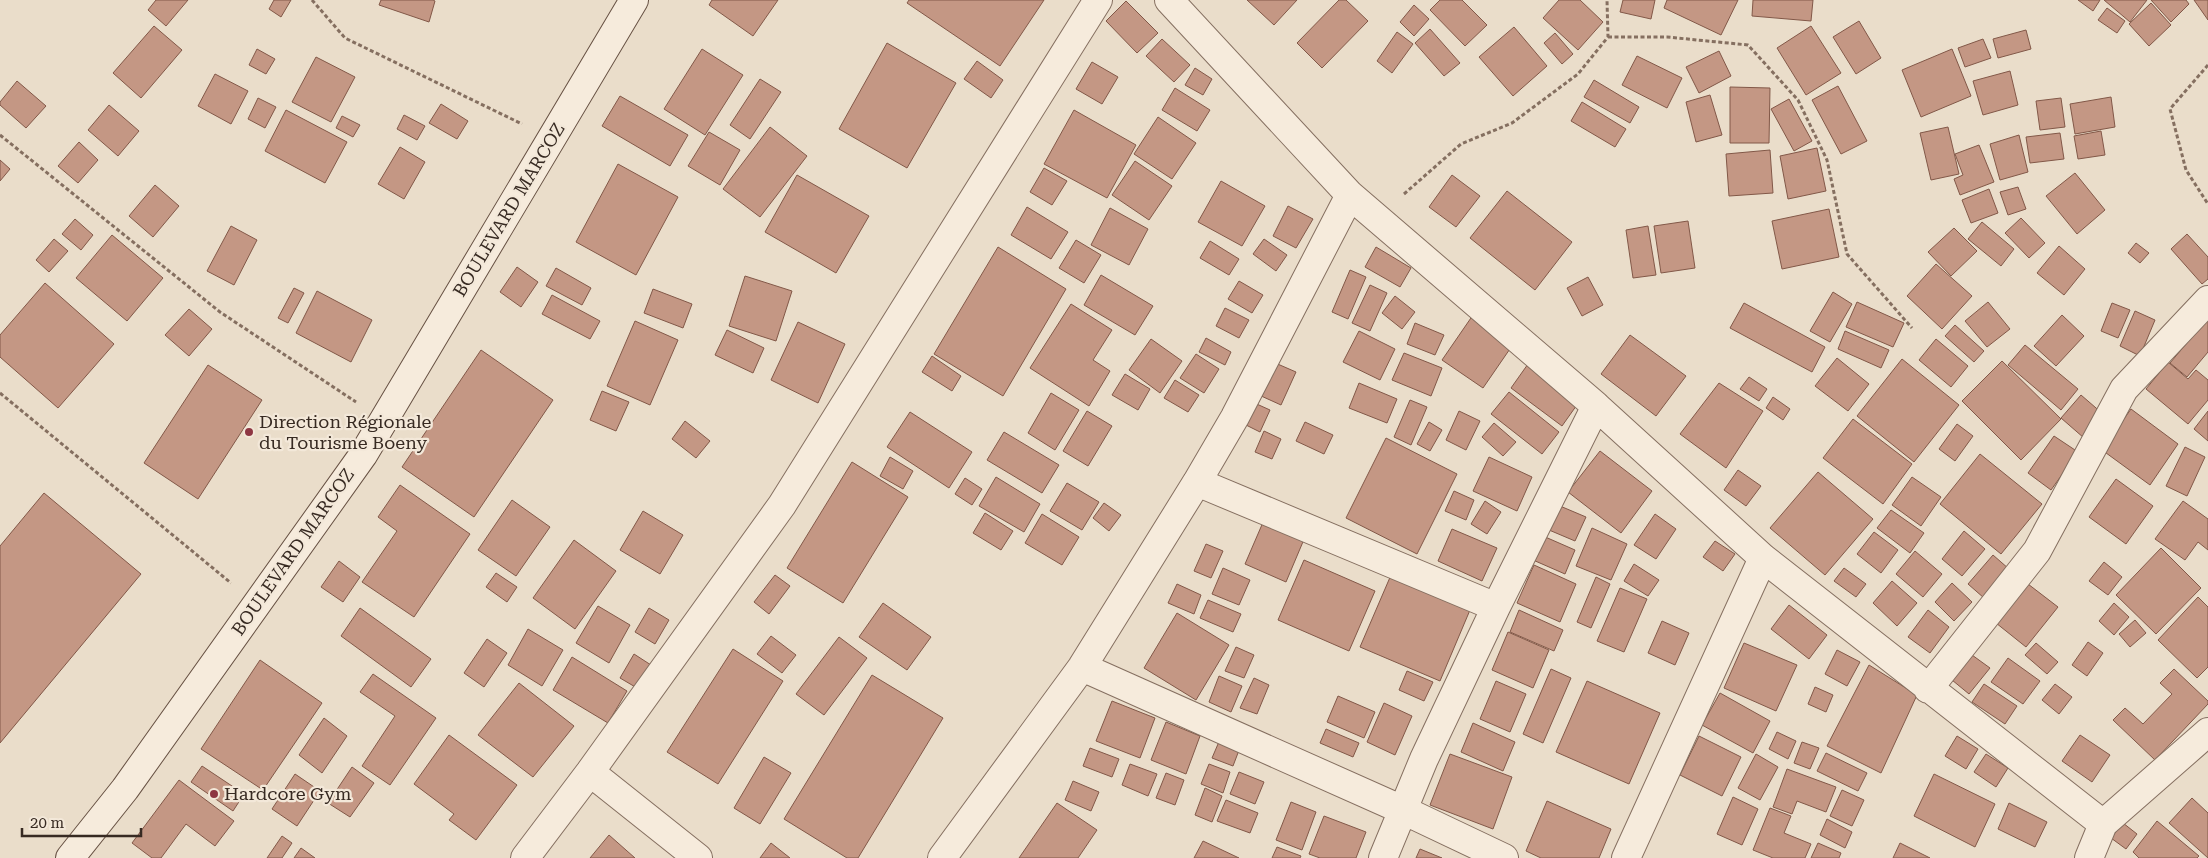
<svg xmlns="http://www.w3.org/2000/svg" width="2208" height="858" font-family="'Roboto Serif',serif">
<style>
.building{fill:#c49784;stroke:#825848}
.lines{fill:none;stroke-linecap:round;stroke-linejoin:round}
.street-casing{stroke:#856f60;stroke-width:30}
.secondary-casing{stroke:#675143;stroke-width:30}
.path{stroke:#856f60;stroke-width:3;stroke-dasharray:4 2.5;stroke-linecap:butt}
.street{stroke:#f6ebdc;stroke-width:28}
.secondary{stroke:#f6ebdc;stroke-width:28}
.poi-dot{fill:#8e3642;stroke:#f3e8d9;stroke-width:2}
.labels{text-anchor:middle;stroke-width:4.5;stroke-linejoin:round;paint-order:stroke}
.street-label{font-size:18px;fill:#372a22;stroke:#f3e8d9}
.poi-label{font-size:18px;fill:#372a22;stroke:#f3e8d9;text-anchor:start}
</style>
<rect width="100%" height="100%" fill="#eaddca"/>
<path class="building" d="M 156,0 L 188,0 L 166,26 L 148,10 Z
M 274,0 L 291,0 L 281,17 L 269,9 Z
M 381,0 L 433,0 L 435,1 L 429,22 L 379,5 Z
M 712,0 L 778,0 L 753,36 L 709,5 Z
M 909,0 L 1044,0 L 1000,66 L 907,3 Z
M 1247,0 L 1297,0 L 1274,25 Z
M 1339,0 L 1346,0 L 1368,21 L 1322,68 L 1297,43 Z
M 1440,0 L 1462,0 L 1487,25 L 1465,46 L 1430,10 Z
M 1559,0 L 1580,0 L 1603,22 L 1578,50 L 1543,18 Z
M 1623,0 L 1655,0 L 1651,19 L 1620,12 Z
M 1667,0 L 1738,0 L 1721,35 L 1664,8 Z
M 1753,0 L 1813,0 L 1811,21 L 1752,16 Z
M 2078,0 L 2100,0 L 2093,11 Z
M 2104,0 L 2147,0 L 2130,22 Z
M 2151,0 L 2186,0 L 2189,4 L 2171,22 Z
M 2194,0 L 2208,0 L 2208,20 Z
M 1126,1 L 1158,33 L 1137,53 L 1106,21 Z
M 2151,3 L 2171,25 L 2149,46 L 2129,24 Z
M 1414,5 L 1429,19 L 1414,36 L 1400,22 Z
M 2107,8 L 2125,21 L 2117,33 L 2098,20 Z
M 1859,21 L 1881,58 L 1856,74 L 1833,37 Z
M 154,26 L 182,50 L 141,98 L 113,73 Z
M 1811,26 L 1841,73 L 1806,95 L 1777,48 Z
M 1514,27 L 1547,66 L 1513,96 L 1479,57 Z
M 1430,29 L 1460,63 L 1444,76 L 1415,43 Z
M 2026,30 L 2031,49 L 1998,58 L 1993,39 Z
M 1397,32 L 1413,44 L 1392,73 L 1377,61 Z
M 1555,33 L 1573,54 L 1562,64 L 1544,43 Z
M 1162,39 L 1190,65 L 1174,82 L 1146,56 Z
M 1983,39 L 1991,58 L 1965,67 L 1958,48 Z
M 887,43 L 956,83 L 907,168 L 839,129 Z
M 257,49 L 275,59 L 266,74 L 249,65 Z
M 702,49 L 743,75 L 705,135 L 664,109 Z
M 1952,49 L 1971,96 L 1921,117 L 1902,70 Z
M 1719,51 L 1731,76 L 1699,93 L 1686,67 Z
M 1637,56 L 1682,78 L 1667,108 L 1622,85 Z
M 316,57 L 355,77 L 331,122 L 292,102 Z
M 977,61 L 1003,80 L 991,98 L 964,79 Z
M 1092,62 L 1118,77 L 1102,104 L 1076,89 Z
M 1195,68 L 1212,79 L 1203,95 L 1185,85 Z
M 2010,71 L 2018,105 L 1983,115 L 1973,81 Z
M 215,74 L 248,91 L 231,124 L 198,106 Z
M 760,79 L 781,92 L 750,139 L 730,125 Z
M 1594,80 L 1639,107 L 1630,123 L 1584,97 Z
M 17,81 L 46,106 L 26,128 L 0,105 L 0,102 Z
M 1838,86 L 1867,141 L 1841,154 L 1812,100 Z
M 1730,87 L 1770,88 L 1769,143 L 1730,143 Z
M 1175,88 L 1210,110 L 1197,131 L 1162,110 Z
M 1710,95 L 1722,135 L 1696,142 L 1686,102 Z
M 620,96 L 688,135 L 670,166 L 602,126 Z
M 2111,97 L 2115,127 L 2075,134 L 2070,104 Z
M 258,98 L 276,107 L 265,128 L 248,119 Z
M 2061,98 L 2065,127 L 2040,130 L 2036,101 Z
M 1789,99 L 1812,141 L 1794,151 L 1771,109 Z
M 1582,102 L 1626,129 L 1615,147 L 1571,121 Z
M 441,104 L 468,121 L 457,139 L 429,123 Z
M 109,105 L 139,131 L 118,156 L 88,130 Z
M 286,110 L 347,142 L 325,183 L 265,151 Z
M 1074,110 L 1136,145 L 1107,198 L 1044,164 Z
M 404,115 L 425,126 L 417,140 L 397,129 Z
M 342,116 L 360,125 L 353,137 L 336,128 Z
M 1158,117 L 1196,143 L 1172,179 L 1134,154 Z
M 770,127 L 807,156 L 760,217 L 723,189 Z
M 1948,127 L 1959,174 L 1931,180 L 1920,133 Z
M 2101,131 L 2105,155 L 2078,159 L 2074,136 Z
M 709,132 L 740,150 L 720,185 L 688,166 Z
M 2060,133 L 2064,159 L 2030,163 L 2026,137 Z
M 2019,135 L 2028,172 L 2000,180 L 1990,144 Z
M 79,142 L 98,160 L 78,183 L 58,166 Z
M 1979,145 L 1994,182 L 1960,195 L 1954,179 L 1963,175 L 1955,154 Z
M 400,147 L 425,162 L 404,199 L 378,184 Z
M 1817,148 L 1826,191 L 1788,199 L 1780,156 Z
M 1770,150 L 1773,193 L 1729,196 L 1726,154 Z
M 0,160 L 10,169 L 0,181 Z
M 1135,161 L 1172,186 L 1149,220 L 1112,195 Z
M 618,164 L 678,197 L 636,275 L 576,242 Z
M 1044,168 L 1067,181 L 1052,205 L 1030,192 Z
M 2075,173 L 2105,210 L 2077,234 L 2046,196 Z
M 797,175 L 869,216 L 836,273 L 765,232 Z
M 1452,175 L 1480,196 L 1456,227 L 1429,207 Z
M 1221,181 L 1265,206 L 1242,246 L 1198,222 Z
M 155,185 L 179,206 L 153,237 L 129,216 Z
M 2018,187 L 2026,209 L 2008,215 L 2000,192 Z
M 1989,189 L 1998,213 L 1971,223 L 1962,200 Z
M 1507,191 L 1572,242 L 1535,290 L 1470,238 Z
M 1288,206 L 1313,219 L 1296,248 L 1273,236 Z
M 1027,207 L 1068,232 L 1051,259 L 1011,235 Z
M 1110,208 L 1148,229 L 1129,265 L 1091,245 Z
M 1829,209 L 1839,257 L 1782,269 L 1772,221 Z
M 2021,218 L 2045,243 L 2029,258 L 2005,233 Z
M 75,219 L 93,235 L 81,250 L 62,234 Z
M 1688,221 L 1695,268 L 1661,273 L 1654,226 Z
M 1982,222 L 2014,249 L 2001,266 L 1968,239 Z
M 231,226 L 257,240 L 234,285 L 207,271 Z
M 1648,226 L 1656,275 L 1633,278 L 1626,230 Z
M 1954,228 L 1977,251 L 1951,276 L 1928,252 Z
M 2187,234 L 2208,257 L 2208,279 L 2202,284 L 2171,249 Z
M 112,235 L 163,278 L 127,321 L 76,278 Z
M 54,239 L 68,251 L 49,272 L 36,260 Z
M 1264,239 L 1287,255 L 1276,271 L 1253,254 Z
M 1076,240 L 1101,255 L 1084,283 L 1059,268 Z
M 1210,241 L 1239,259 L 1229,275 L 1200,258 Z
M 2136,243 L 2149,253 L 2140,263 L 2128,253 Z
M 2059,246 L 2085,269 L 2064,295 L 2037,273 Z
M 998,247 L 1066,289 L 1003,396 L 934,354 Z
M 1376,247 L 1411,268 L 1400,287 L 1365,267 Z
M 1936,264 L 1972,296 L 1942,329 L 1907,296 Z
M 517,267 L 538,282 L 521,307 L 500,292 Z
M 556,268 L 591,288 L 582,305 L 546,286 Z
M 1350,270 L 1366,277 L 1348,319 L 1332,312 Z
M 1101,275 L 1153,306 L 1135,335 L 1084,305 Z
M 745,276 L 792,291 L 776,341 L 729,326 Z
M 1588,277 L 1603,305 L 1582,316 L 1567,288 Z
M 1239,281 L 1263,295 L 1252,313 L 1228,299 Z
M 45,283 L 114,344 L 58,408 L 0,357 L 0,335 Z
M 1370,285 L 1387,293 L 1370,331 L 1352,323 Z
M 294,288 L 304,293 L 288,323 L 278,318 Z
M 653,289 L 692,304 L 683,328 L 644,313 Z
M 317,291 L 372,320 L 351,362 L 296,333 Z
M 1833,292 L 1852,304 L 1830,342 L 1810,331 Z
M 552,295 L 600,321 L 590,339 L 542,314 Z
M 1395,296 L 1415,312 L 1402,329 L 1382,313 Z
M 1857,302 L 1904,323 L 1893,347 L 1846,327 Z
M 1988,302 L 2010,329 L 1987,347 L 1965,321 Z
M 1744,303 L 1825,347 L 1812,372 L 1730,328 Z
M 2112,303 L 2130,310 L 2118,338 L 2101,331 Z
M 1071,304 L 1112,330 L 1093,360 L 1110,371 L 1089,406 L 1030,368 Z
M 1225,308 L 1249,320 L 1239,338 L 1216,326 Z
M 189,309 L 212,329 L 189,356 L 165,335 Z
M 2135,311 L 2155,320 L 2140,356 L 2120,346 Z
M 1473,315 L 1514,343 L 1483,388 L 1442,360 Z
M 2062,315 L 2084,336 L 2056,366 L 2034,346 Z
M 2208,318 L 2208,352 L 2187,377 L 2170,363 Z
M 635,321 L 678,340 L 650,405 L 607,386 Z
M 798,322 L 845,344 L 818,403 L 771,380 Z
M 1415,323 L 1444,335 L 1435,355 L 1407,344 Z
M 1955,325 L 1984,351 L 1974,362 L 1945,336 Z
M 727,330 L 764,348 L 753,373 L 715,355 Z
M 1359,331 L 1395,349 L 1380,380 L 1343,362 Z
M 1845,331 L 1889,350 L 1881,368 L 1838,349 Z
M 1630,335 L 1686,376 L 1656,416 L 1601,374 Z
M 1206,338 L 1231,352 L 1225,365 L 1199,352 Z
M 1151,339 L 1182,361 L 1160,393 L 1129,370 Z
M 1936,339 L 1968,366 L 1951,387 L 1919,360 Z
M 2025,345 L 2078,389 L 2061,410 L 2008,365 Z
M 481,350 L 553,400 L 474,517 L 402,467 Z
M 1404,353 L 1442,368 L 1431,396 L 1392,380 Z
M 1196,354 L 1219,369 L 1204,393 L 1180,378 Z
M 932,356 L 961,376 L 952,391 L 922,372 Z
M 1837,358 L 1869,384 L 1848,411 L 1815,386 Z
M 1902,359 L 1959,405 L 1914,462 L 1857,416 Z
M 2002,361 L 2061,419 L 2021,460 L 1962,401 Z
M 1273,362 L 1296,372 L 1281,405 L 1259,395 Z
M 2168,362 L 2188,379 L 2196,370 L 2208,380 L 2208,400 L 2188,424 L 2146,389 Z
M 1528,364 L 1579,402 L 1562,426 L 1511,388 Z
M 208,365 L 262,400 L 198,499 L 144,463 Z
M 1125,374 L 1150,389 L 1138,410 L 1112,395 Z
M 1749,377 L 1767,389 L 1759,401 L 1740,389 Z
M 1175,380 L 1199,395 L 1188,412 L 1164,398 Z
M 1359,383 L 1397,399 L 1387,423 L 1349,408 Z
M 1719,383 L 1763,411 L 1726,468 L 1680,434 Z
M 602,391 L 629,402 L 616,431 L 590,420 Z
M 1509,392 L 1559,432 L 1542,454 L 1491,414 Z
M 1051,393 L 1079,410 L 1055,450 L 1028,433 Z
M 2081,395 L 2103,414 L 2084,438 L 2061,418 Z
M 1773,397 L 1790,409 L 1783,420 L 1766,408 Z
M 1410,400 L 1427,407 L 1411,445 L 1394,437 Z
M 1250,401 L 1270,410 L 1260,432 L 1240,422 Z
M 2131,409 L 2178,444 L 2150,485 L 2102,450 Z
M 1087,411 L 1112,426 L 1088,466 L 1063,451 Z
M 1459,411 L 1480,421 L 1466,450 L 1446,440 Z
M 2208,411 L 2208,441 L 2194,429 Z
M 910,412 L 972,452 L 949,488 L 887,447 Z
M 1853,419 L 1912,464 L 1883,504 L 1823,458 Z
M 685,421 L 710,441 L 696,458 L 672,439 Z
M 1305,422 L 1333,435 L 1324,454 L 1296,441 Z
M 1429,422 L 1442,430 L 1430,451 L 1417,444 Z
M 1494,423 L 1516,442 L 1503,456 L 1482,437 Z
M 1957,424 L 1973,436 L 1955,461 L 1939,449 Z
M 1264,431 L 1281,439 L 1272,459 L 1255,452 Z
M 1004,432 L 1059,465 L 1042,493 L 987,460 Z
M 2054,436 L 2078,452 L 2051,490 L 2028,473 Z
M 1386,438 L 1457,474 L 1417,554 L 1346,518 Z
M 2185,447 L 2205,457 L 2187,496 L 2166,486 Z
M 1600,451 L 1652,491 L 1621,533 L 1568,492 Z
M 1980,454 L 2042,504 L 2001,554 L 1940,504 Z
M 890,457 L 913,471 L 903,489 L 880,476 Z
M 1489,457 L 1532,477 L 1517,511 L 1473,491 Z
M 852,462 L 908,497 L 843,603 L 787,568 Z
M 1738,470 L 1761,486 L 1746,506 L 1724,490 Z
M 1818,472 L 1873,519 L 1825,575 L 1770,528 Z
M 996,477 L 1040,504 L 1024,532 L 979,506 Z
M 1912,477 L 1941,497 L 1921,526 L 1892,505 Z
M 965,478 L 982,489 L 972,505 L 955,494 Z
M 2116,479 L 2153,506 L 2126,544 L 2089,517 Z
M 1067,483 L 1099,502 L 1082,530 L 1050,511 Z
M 400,485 L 470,534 L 414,617 L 362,582 L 397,531 L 378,517 Z
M 1454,491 L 1474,500 L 1466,520 L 1445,511 Z
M 44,493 L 141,574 L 0,743 L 0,546 Z
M 512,500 L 550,527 L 516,576 L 478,550 Z
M 1485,501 L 1501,512 L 1487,534 L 1471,524 Z
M 2183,501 L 2208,519 L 2208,550 L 2198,542 L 2185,560 L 2155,539 Z
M 1104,503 L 1121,515 L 1109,531 L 1093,518 Z
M 1560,506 L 1586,517 L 1575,541 L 1549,530 Z
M 1891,510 L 1924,533 L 1910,553 L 1877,528 Z
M 643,511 L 683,535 L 660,574 L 620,550 Z
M 985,513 L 1013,531 L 1001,550 L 973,533 Z
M 1042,514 L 1079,537 L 1062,565 L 1025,543 Z
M 1655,514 L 1676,529 L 1656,559 L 1634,545 Z
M 1264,520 L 1305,537 L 1286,582 L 1245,564 Z
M 1592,528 L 1627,544 L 1611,580 L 1576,566 Z
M 1452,529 L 1497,548 L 1482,581 L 1438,561 Z
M 1964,531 L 1985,549 L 1962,576 L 1942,559 Z
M 1874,532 L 1898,550 L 1881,573 L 1857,554 Z
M 1543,536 L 1575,550 L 1565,574 L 1533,560 Z
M 574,540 L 616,571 L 575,629 L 533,598 Z
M 1715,541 L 1735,554 L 1723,571 L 1703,557 Z
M 1206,544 L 1223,551 L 1211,578 L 1194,571 Z
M 2161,548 L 2201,588 L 2156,634 L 2116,595 Z
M 1915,551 L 1942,574 L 1923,597 L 1896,574 Z
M 1993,555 L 2009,569 L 1984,598 L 1968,584 Z
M 1304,560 L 1375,591 L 1349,651 L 1278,620 Z
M 339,561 L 360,577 L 343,602 L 321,587 Z
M 2104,562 L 2122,577 L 2108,595 L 2089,581 Z
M 1634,564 L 1659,580 L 1648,596 L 1624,581 Z
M 1534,565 L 1576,584 L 1560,622 L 1517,603 Z
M 1223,568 L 1250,580 L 1239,605 L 1212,594 Z
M 1844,568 L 1866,584 L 1856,597 L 1834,581 Z
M 496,573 L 517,587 L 507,602 L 486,587 Z
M 775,575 L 790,586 L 769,614 L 754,602 Z
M 1391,575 L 1470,610 L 1440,681 L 1360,647 Z
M 1596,577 L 1610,584 L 1591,628 L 1577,622 Z
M 1892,581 L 1917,603 L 1897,626 L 1873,603 Z
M 1952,583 L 1972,602 L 1954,621 L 1935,602 Z
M 1177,584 L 1201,595 L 1194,614 L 1168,603 Z
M 2028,584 L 2058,607 L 2026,647 L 1996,623 Z
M 1620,588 L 1647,599 L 1624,652 L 1597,641 Z
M 2198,597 L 2208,607 L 2208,667 L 2197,678 L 2158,640 Z
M 1208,600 L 1241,614 L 1233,632 L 1200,618 Z
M 883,603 L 931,637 L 907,670 L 859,637 Z
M 2114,603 L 2129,617 L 2114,635 L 2099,621 Z
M 1789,605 L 1827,635 L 1809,659 L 1771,629 Z
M 598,606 L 630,625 L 609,663 L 576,643 Z
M 360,608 L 431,659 L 411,687 L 341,636 Z
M 649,608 L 669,620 L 655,644 L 635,632 Z
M 1519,610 L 1563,630 L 1554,651 L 1510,632 Z
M 1928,610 L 1949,627 L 1930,653 L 1908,637 Z
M 1177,613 L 1229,645 L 1196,700 L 1144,668 Z
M 2135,620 L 2146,633 L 2130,647 L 2119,634 Z
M 1662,621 L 1689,633 L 1675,665 L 1648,653 Z
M 528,629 L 563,650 L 542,686 L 508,665 Z
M 1508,632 L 1549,650 L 1533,688 L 1492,670 Z
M 771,636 L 796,655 L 782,673 L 757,654 Z
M 839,637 L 867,658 L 824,715 L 796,694 Z
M 487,639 L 507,653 L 484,687 L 464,673 Z
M 2088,642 L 2103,653 L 2087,676 L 2072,665 Z
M 1744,643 L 1797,665 L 1776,711 L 1724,688 Z
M 2036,643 L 2058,662 L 2047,674 L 2025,655 Z
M 1236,647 L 1254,655 L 1244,678 L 1225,671 Z
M 733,649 L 783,681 L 718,784 L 667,752 Z
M 1837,650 L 1860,662 L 1847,686 L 1825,674 Z
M 634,654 L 651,665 L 637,688 L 620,678 Z
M 1972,655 L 1990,668 L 1969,694 L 1952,680 Z
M 572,657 L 627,691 L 608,723 L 553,690 Z
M 2008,658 L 2040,681 L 2023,704 L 1991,682 Z
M 260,660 L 322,703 L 263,790 L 201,749 Z
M 1869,665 L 1917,695 L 1881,773 L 1827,746 Z
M 1551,669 L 1571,678 L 1543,743 L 1523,734 Z
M 2174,669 L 2208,701 L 2208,704 L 2155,760 L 2113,720 L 2125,708 L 2143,724 L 2172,694 L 2160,683 Z
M 1407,671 L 1433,682 L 1424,701 L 1399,690 Z
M 373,674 L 436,718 L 390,785 L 362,766 L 395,716 L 360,692 Z
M 872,675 L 943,718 L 858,858 L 847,858 L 784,819 Z
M 1219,676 L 1242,686 L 1231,712 L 1209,702 Z
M 1254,678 L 1269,685 L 1257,714 L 1240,708 Z
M 1496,681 L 1526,694 L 1510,732 L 1480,719 Z
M 1587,681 L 1660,713 L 1629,784 L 1556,752 Z
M 519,683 L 574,726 L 533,777 L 478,735 Z
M 1984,684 L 2017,706 L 2005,724 L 1972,702 Z
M 2055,684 L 2072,697 L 2059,714 L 2042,700 Z
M 1815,687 L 1833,695 L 1826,712 L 1808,704 Z
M 1720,693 L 1770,721 L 1753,753 L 1702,725 Z
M 1338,696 L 1375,712 L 1364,738 L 1327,722 Z
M 1112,701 L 1155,718 L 1140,758 L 1096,741 Z
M 1384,703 L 1412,716 L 1395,755 L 1367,742 Z
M 324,718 L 347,736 L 322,773 L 299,755 Z
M 1166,722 L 1200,736 L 1186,774 L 1151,760 Z
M 1473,723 L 1515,742 L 1503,771 L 1461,752 Z
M 1326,729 L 1359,743 L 1353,757 L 1320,743 Z
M 1777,732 L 1796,741 L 1788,759 L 1769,749 Z
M 449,735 L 517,785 L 476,840 L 449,820 L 454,814 L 414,784 Z
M 2080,735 L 2110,755 L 2092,782 L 2062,761 Z
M 1699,736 L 1741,757 L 1722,796 L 1680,775 Z
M 1957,736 L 1978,749 L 1966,769 L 1945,756 Z
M 1221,737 L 1241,745 L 1233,766 L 1212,758 Z
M 1802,742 L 1819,748 L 1810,769 L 1794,763 Z
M 1090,748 L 1119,759 L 1112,777 L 1083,766 Z
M 1826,753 L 1867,773 L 1858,791 L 1817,771 Z
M 1450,754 L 1512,777 L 1493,829 L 1430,805 Z
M 1756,754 L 1778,767 L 1760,800 L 1738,788 Z
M 1986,754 L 2008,768 L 1996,787 L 1974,772 Z
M 764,757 L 791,773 L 760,824 L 734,808 Z
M 1130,764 L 1157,774 L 1148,796 L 1122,785 Z
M 1209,764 L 1230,772 L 1223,793 L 1201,784 Z
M 202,766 L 244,794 L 233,811 L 191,782 Z
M 352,767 L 374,783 L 350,817 L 328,803 Z
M 1787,769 L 1836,787 L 1826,812 L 1797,801 L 1792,814 L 1773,807 Z
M 1239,772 L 1264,782 L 1255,804 L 1230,794 Z
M 1166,773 L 1184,780 L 1175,805 L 1156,798 Z
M 295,774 L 320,791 L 297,826 L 272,809 Z
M 1934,774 L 1995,804 L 1975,847 L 1914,816 Z
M 179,780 L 234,821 L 215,846 L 186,824 L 161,858 L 152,858 L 132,843 Z
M 1073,781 L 1099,792 L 1091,811 L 1065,800 Z
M 1205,788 L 1222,796 L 1212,822 L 1195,815 Z
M 1842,790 L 1864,800 L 1852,826 L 1830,816 Z
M 1733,797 L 1758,809 L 1742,845 L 1717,834 Z
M 2192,798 L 2208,813 L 2208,858 L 2169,823 Z
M 1226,800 L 1258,813 L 1250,833 L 1217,821 Z
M 1547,801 L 1611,829 L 1599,858 L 1541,858 L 1526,851 Z
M 1291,802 L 1316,812 L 1302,850 L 1276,840 Z
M 1057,803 L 1097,830 L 1078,858 L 1019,858 Z
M 2009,803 L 2047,822 L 2035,847 L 1998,829 Z
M 1770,808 L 1791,816 L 1784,833 L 1811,844 L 1805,858 L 1773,858 L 1753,850 Z
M 1324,816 L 1366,832 L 1356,858 L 1320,858 L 1309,854 Z
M 1827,819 L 1852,832 L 1845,848 L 1820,835 Z
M 2157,821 L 2199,856 L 2197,858 L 2139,858 L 2133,852 Z
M 2123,823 L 2137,834 L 2126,849 L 2111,838 Z
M 609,835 L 635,858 L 590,858 Z
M 282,836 L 292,843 L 282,858 L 267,858 Z
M 1203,841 L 1239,858 L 1194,858 Z
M 771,843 L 790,858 L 760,858 Z
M 1818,843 L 1841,853 L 1839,858 L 1811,858 Z
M 1900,843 L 1930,858 L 1893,858 Z
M 1277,847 L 1301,856 L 1300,858 L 1272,858 Z
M 301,848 L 315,858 L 294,858 Z
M 1420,849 L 1442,858 L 1416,858 Z"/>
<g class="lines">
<defs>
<path id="street" d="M 1169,0 L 1350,195 L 1596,406 L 1763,558 L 2103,824
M 1197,482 L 1496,607
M 1082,667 L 1405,811 L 1504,858
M 1928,689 L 2037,551 L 2124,389 L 2208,300
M 590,772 L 698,858
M 525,858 L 590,772 L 782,505 L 1098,0
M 942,858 L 1082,667 L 1197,482 L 1235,417 L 1350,195
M 1383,858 L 1424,759 L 1496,607 L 1596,406
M 1626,858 L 1763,558
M 2089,858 L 2103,824 L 2208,732"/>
<path id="secondary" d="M 70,858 L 125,789 L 363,455 L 634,0"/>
</defs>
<use href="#street" class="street-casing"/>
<use href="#secondary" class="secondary-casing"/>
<path class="path" d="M 312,0 L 345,38 L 522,124
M 1608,37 L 1667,37 L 1748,45 L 1798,100 L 1827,160 L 1847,254 L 1912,328
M 2208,65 L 2170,109 L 2186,170 L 2208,204
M 0,135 L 220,312 L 356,402
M 1404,194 L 1461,144 L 1512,123 L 1578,74 L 1608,37 L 1607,0
M 0,393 L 231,583"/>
<use href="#street" class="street"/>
<use href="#secondary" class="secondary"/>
</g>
<g class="poi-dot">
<circle cx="249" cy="432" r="5"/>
<circle cx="214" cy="794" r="5"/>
</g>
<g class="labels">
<g class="street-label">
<text transform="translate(509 210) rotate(-59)" y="6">BOULEVARD MARCOZ</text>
<text transform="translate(293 552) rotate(-55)" y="6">BOULEVARD MARCOZ</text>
</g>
<g class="poi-label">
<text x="259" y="428">Direction Régionale<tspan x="259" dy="21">du Tourisme Boeny</tspan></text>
<text x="224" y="800">Hardcore Gym</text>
</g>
</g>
<path d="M22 828v8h119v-8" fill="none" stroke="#372a22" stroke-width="2.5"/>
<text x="30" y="828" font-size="15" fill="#372a22" stroke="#f3e8d9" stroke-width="4" paint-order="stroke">20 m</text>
</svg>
